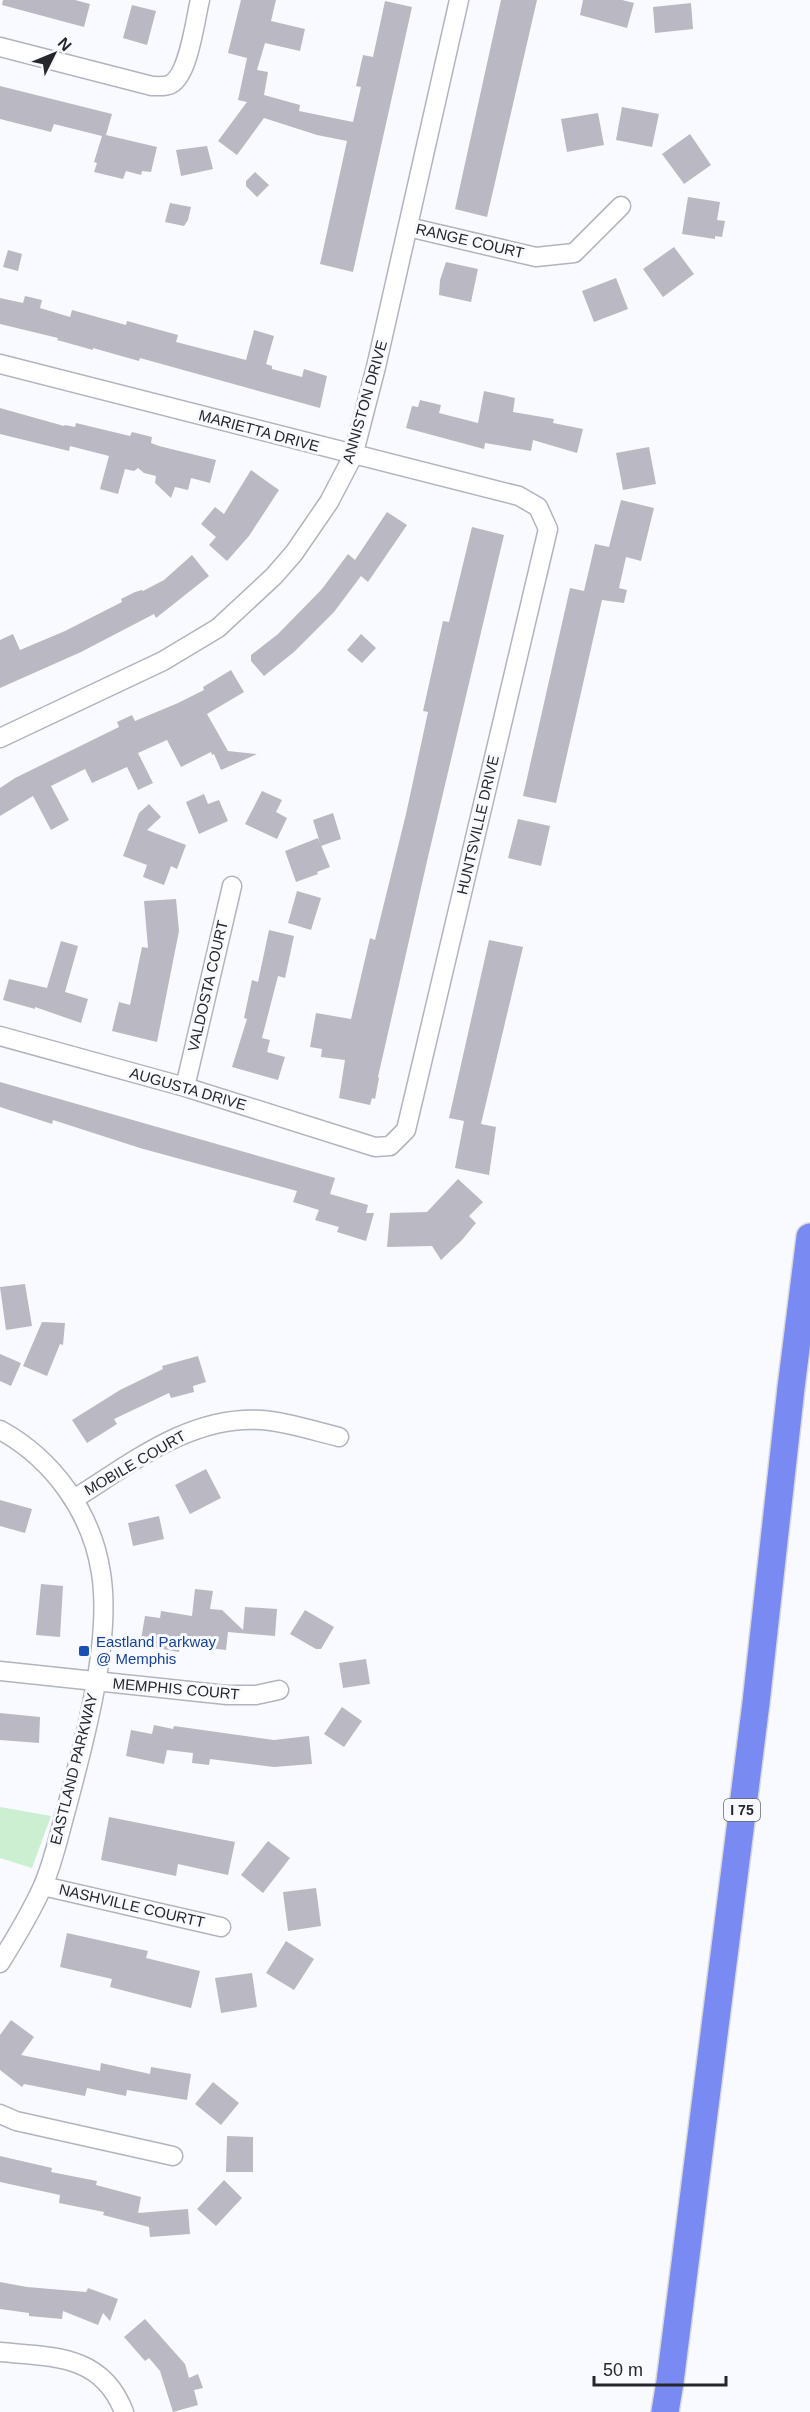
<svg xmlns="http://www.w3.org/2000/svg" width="810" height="2412" font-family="Arial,sans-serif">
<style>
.green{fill:#cbefd0}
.building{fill:#bab8c3}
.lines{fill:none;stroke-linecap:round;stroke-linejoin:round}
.minor-casing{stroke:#b1b4bf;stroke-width:21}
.highway-casing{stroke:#d8d8d9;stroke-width:30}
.minor{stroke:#fff;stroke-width:18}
.highway{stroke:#798bf3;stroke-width:27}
.transit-dot{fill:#1a4fb4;stroke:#f9faff;stroke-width:2}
.labels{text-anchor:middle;stroke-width:6;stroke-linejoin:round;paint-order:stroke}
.shield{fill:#f9faff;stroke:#65666b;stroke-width:1.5}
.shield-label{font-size:14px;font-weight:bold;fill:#26272c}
.street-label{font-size:15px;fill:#26272c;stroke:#f9faff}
.transit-label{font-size:15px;fill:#164399;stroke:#f9faff;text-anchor:start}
</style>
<rect width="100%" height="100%" fill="#f9faff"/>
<path class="green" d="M 0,1807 L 51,1816 L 32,1868 L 0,1858 Z"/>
<path class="building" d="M 3,0 L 75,0 L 90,4 L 84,27 L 2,5 Z
M 241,0 L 276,0 L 271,21 L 305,29 L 300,51 L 265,43 L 257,70 L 268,72 L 264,95 L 300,105 L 299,111 L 353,122 L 361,87 L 356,86 L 363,55 L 373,57 L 385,1 L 412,7 L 353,272 L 320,264 L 347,141 L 317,135 L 264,118 L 237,155 L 218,141 L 247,102 L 238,100 L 247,58 L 228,53 Z
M 501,0 L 537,0 L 487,217 L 455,209 Z
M 583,0 L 622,0 L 634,3 L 627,28 L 580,15 Z
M 691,3 L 693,29 L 655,33 L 653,7 Z
M 132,5 L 156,11 L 147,45 L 123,38 Z
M 0,86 L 112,114 L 106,135 L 157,147 L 151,172 L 142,171 L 141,175 L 126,171 L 123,179 L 94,172 L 97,163 L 94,162 L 102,136 L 54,124 L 51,132 L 0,119 Z
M 622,107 L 659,114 L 652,147 L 616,140 Z
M 598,113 L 604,145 L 567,152 L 561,119 Z
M 690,134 L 711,165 L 684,184 L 662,154 Z
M 207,146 L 213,169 L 181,176 L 176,150 Z
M 255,172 L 269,185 L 257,197 L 246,186 L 246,181 Z
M 688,197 L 720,202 L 717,220 L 725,221 L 722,237 L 715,236 L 715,239 L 682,234 Z
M 170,203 L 191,207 L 188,220 L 184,226 L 165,222 Z
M 674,247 L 694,274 L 663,297 L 643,269 Z
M 8,250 L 22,254 L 18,271 L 3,267 Z
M 446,262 L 478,269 L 471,302 L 439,295 L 440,280 Z
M 616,278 L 628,309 L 594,322 L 582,291 Z
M 25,296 L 42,300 L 40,308 L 70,317 L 72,310 L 126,325 L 127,321 L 178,335 L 176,342 L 246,360 L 254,330 L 274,336 L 266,364 L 272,366 L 272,369 L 302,377 L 304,369 L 327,376 L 320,408 L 140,358 L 139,361 L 93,348 L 93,350 L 57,340 L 58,338 L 0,324 L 0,298 L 23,303 Z
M 484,391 L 515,398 L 513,412 L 554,419 L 553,423 L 583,429 L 577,453 L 533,440 L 531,451 L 485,443 L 484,449 L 406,428 L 412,406 L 418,407 L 420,400 L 441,405 L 439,413 L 478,423 Z
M 0,408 L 64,426 L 65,425 L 75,427 L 76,423 L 130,436 L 132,432 L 152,437 L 151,443 L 159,446 L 216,460 L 210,483 L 191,478 L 188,490 L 175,487 L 171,498 L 155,483 L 156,476 L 144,473 L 138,468 L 134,471 L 125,469 L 118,494 L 100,489 L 109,456 L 70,446 L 69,451 L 0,434 Z
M 649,447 L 656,484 L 623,490 L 616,453 Z
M 251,470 L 279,490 L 249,536 L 227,561 L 209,545 L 216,537 L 201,524 L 215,507 L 224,514 Z
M 621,500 L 654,508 L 641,561 L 626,557 L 619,588 L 627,590 L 624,603 L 602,600 L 556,803 L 523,796 L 570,588 L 584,591 L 595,544 L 609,547 Z
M 387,512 L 407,525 L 368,582 L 361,576 L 334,612 L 294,652 L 264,676 L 251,661 L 251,655 L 278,634 L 322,589 L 348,554 L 355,560 Z
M 472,527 L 504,535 L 428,857 L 378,1077 L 379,1078 L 375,1099 L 372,1098 L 370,1105 L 339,1098 L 345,1060 L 321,1057 L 322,1049 L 310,1047 L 316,1013 L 351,1019 L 370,938 L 375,940 L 406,814 L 428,712 L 423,711 L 443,621 L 449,622 Z
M 192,555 L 209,576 L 156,618 L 154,614 L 81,652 L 0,688 L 0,640 L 13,634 L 20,650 L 65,631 L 122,602 L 121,599 L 135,592 L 142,590 L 143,591 L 164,580 Z
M 361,634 L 376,648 L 362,663 L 347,650 Z
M 231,670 L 244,692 L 207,714 L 228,751 L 257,754 L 221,770 L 214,754 L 212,755 L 211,752 L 181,767 L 167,740 L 138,753 L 153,783 L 138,790 L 127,767 L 92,783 L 85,769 L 51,786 L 69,820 L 51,830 L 33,796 L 0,816 L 0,788 L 15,778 L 119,727 L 117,722 L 132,715 L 135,721 L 178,703 L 204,690 L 203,687 Z
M 262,791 L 282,800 L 276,812 L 287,818 L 277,839 L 245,824 Z
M 204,794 L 208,804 L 219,800 L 228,821 L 199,834 L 186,802 Z
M 149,804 L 161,817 L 147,830 L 186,845 L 177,869 L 171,866 L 164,885 L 143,877 L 147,865 L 123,856 L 139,813 Z
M 333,813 L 341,839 L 321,846 L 313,820 Z
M 518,819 L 550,826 L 541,866 L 508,858 Z
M 318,838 L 330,867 L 317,872 L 318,874 L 296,882 L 285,851 Z
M 297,891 L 321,898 L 311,930 L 288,923 Z
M 176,899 L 179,931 L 157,1042 L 112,1031 L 119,1002 L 130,1005 L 142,947 L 148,948 L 144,901 Z
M 269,930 L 294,936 L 285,978 L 278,976 L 262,1038 L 270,1040 L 267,1052 L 285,1057 L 278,1080 L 232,1067 L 247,1019 L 244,1018 L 252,980 L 258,982 Z
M 489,940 L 523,947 L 481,1124 L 496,1127 L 489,1175 L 455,1168 L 464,1121 L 449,1118 Z
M 61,941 L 78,946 L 65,992 L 88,999 L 81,1023 L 35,1007 L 35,1009 L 3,1000 L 9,979 L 47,988 Z
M 0,1082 L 335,1178 L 330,1194 L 368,1205 L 366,1213 L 374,1213 L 366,1241 L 337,1232 L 339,1227 L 315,1220 L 319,1210 L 293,1202 L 297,1191 L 140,1148 L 53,1120 L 52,1124 L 0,1107 Z
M 458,1179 L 483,1202 L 469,1216 L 476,1223 L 462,1240 L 441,1260 L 432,1246 L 387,1247 L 390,1213 L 427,1212 Z
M 25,1284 L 32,1326 L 6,1330 L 0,1287 Z
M 42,1322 L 65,1323 L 63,1345 L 60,1344 L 47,1376 L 23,1366 Z
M 0,1354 L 21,1363 L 11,1386 L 0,1381 Z
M 198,1356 L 206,1382 L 193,1386 L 194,1392 L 171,1398 L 169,1393 L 114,1419 L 117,1424 L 87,1443 L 72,1420 L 120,1390 L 163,1369 L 162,1366 Z
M 206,1469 L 221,1498 L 190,1514 L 175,1485 Z
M 0,1500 L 32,1509 L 25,1533 L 0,1526 Z
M 159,1516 L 164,1539 L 133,1546 L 128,1523 Z
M 41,1584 L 63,1586 L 60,1637 L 36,1635 Z
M 195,1589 L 213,1591 L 210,1609 L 222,1610 L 243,1630 L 245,1607 L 277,1609 L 275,1636 L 228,1632 L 226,1650 L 180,1645 L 179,1652 L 140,1645 L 145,1616 L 160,1618 L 161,1611 L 192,1616 Z
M 305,1610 L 334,1627 L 321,1649 L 316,1649 L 290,1634 Z
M 366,1659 L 370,1684 L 343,1688 L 339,1663 Z
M 342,1707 L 362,1721 L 344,1747 L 324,1734 Z
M 0,1713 L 40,1717 L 39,1743 L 0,1740 Z
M 154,1725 L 173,1729 L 174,1726 L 274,1740 L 309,1736 L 312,1764 L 274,1767 L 210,1759 L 209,1765 L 192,1763 L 193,1753 L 167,1750 L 164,1764 L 126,1756 L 131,1730 L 152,1734 Z
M 109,1817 L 235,1842 L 228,1875 L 178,1864 L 176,1876 L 101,1860 Z
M 268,1841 L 290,1858 L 263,1893 L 241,1875 Z
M 316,1888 L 321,1926 L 288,1931 L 283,1892 Z
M 67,1933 L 148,1951 L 146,1958 L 200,1971 L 191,2008 L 110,1987 L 112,1979 L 60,1967 Z
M 286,1941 L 314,1959 L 294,1990 L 266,1973 Z
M 252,1973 L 257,2007 L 221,2013 L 215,1978 Z
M 11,2020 L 34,2037 L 21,2055 L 100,2071 L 101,2063 L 150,2074 L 151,2067 L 191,2074 L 187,2100 L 127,2090 L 126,2096 L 87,2088 L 85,2096 L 24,2084 L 22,2087 L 0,2070 L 0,2035 Z
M 213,2082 L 239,2103 L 221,2125 L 195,2104 Z
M 227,2136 L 253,2137 L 253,2172 L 226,2172 Z
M 0,2156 L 52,2168 L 51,2172 L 97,2181 L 96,2185 L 141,2197 L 138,2213 L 188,2209 L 190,2234 L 150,2237 L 149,2227 L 103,2215 L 104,2212 L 59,2203 L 60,2195 L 0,2182 Z
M 224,2180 L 242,2198 L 216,2226 L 197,2209 Z
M 0,2282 L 27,2287 L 86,2292 L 88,2288 L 118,2299 L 110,2321 L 103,2313 L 98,2325 L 63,2311 L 62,2319 L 29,2316 L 29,2313 L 0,2309 Z
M 145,2319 L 185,2364 L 189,2378 L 198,2374 L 203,2388 L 194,2390 L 198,2405 L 173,2412 L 160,2371 L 149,2358 L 145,2361 L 124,2337 Z"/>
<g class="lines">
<defs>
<path id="minor" d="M 0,47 L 152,86 C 158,86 166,87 171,84 C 189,74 195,20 200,0
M 408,227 L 536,257 L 574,253 L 621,206
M 0,364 L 519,496 L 538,507 L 548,529 L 406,1130 L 390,1146 L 375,1147 L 185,1087 L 0,1036
M 0,738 L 163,661 L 218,628 L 274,576 L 294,553 L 329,502 L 353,456 L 376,367 L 459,0
M 185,1087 L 232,886
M 0,1430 C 53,1459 92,1513 101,1573 C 112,1641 84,1743 66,1810 C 59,1835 53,1864 42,1888 C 30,1914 15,1939 0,1963
M 74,1499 C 132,1463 190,1415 262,1420 C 288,1422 314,1431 339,1437
M 0,1671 L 227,1695 L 256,1695 L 279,1690
M 43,1886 L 221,1927
M 0,2114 L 16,2121 L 173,2156
M 0,2352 C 53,2357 102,2354 124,2412"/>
<path id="highway" d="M 665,2412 L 670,2382 L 756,1703 L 791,1388 L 810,1237"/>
</defs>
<use href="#minor" class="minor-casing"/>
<use href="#highway" class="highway-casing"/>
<use href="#minor" class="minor"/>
<use href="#highway" class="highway"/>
</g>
<rect class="transit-dot" x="78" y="1645" width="12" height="12" rx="3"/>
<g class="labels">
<rect class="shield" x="724" y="1799" width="36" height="22" rx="4.5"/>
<g class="shield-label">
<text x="742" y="1815">I 75</text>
</g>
<g class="street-label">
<text transform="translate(470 241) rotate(13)" y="5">RANGE COURT</text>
<text transform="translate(365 402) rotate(-74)" y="5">ANNISTON DRIVE</text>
<text transform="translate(259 431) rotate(15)" y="5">MARIETTA DRIVE</text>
<text transform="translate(478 825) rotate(-77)" y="5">HUNTSVILLE DRIVE</text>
<text transform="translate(208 986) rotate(-77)" y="5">VALDOSTA COURT</text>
<text transform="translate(188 1089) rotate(16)" y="5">AUGUSTA DRIVE</text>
<text transform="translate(135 1463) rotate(-30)" y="5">MOBILE COURT</text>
<text transform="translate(176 1689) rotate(5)" y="5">MEMPHIS COURT</text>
<text transform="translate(74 1769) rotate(-76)" y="5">EASTLAND PARKWAY</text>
<text transform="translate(132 1906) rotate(13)" y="5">NASHVILLE COURTT</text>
</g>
<g class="transit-label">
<text x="96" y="1647">Eastland Parkway<tspan x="96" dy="17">@ Memphis</tspan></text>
</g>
</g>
<g transform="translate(54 54) rotate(47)" stroke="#f9faff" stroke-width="4.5" paint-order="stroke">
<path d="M0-4.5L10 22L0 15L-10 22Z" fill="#26272c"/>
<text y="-9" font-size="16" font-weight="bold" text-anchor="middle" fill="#26272c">N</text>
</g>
<path d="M594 2376v9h132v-9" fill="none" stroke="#26272c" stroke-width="3"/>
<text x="603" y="2376" font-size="18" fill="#26272c" stroke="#f9faff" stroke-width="4.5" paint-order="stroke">50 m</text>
</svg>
